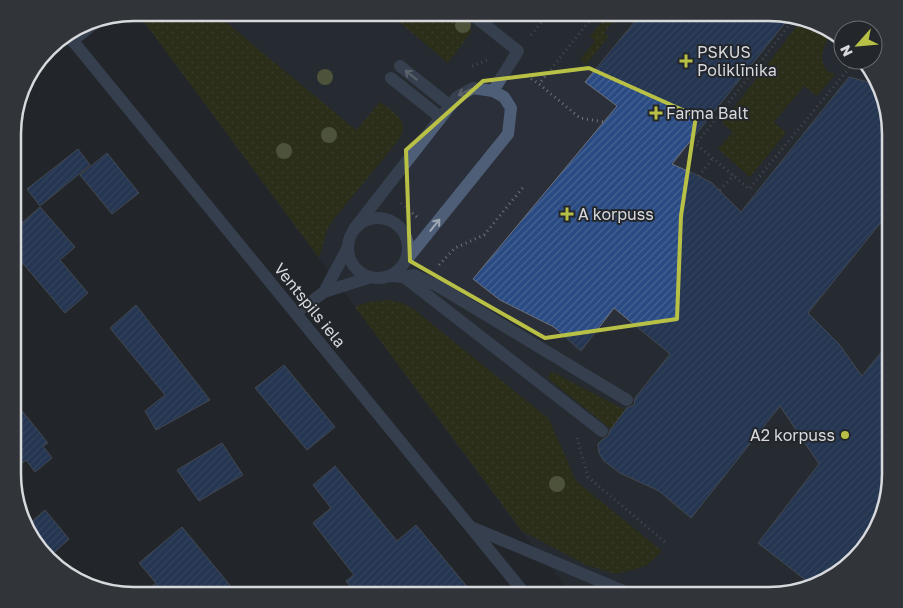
<svg xmlns="http://www.w3.org/2000/svg" width="903" height="608" font-family="'Golos Text',sans-serif">
<style>
.built{fill:#2a2f39}
.grass{fill:url(#grass-dots)}
.building{fill:url(#building-hatch);stroke:#6d7177}
.lines{fill:none;stroke-linecap:round;stroke-linejoin:round}
.path{stroke:#707377;stroke-width:3;stroke-dasharray:1 4;stroke-linecap:butt}
.lane{stroke:#4e5e77;stroke-width:12}
.street{stroke:#4e5e77;stroke-width:12}
.tree{fill:#81884f}
.oneway{stroke:#a0a8b4}
.marked{fill:none;stroke:#b8c146;stroke-width:4;stroke-linejoin:round}
.poi-dot{fill:#b8c146;stroke:#23272c;stroke-width:2}
.labels{text-anchor:middle;stroke-width:4;stroke-linejoin:round;paint-order:stroke}
.poi-label{font-size:16px;fill:#d7d9dd;stroke:#23272c;text-anchor:start}
.street-label{font-size:16px;fill:#d7d9dd;stroke:#23272c}
.rim{fill:none;stroke:#d7d9dd;stroke-width:2.5}
</style>
<defs>
<pattern id="grass-dots" width="8" height="8" patternUnits="userSpaceOnUse" patternTransform="scale(1.25)"><rect width="8" height="8" fill="#353803"/><path d="M2 2h.1M6 6h.1" fill="none" stroke="#525427" stroke-width="1.8" stroke-linecap="round"/></pattern>
<pattern id="building-hatch" width="6" height="6" patternUnits="userSpaceOnUse" patternTransform="scale(1.25)"><rect width="6" height="6" fill="#294a82"/><path d="M-1 1l2-2M0 6l6-6M5 7l2-2" fill="none" stroke="#476493"/></pattern>
</defs>
<rect width="100%" height="100%" fill="#23272c"/>
<path class="built" d="M 776,13 L 843,38 L 843,60 L 861,60 L 878,80 L 890,127 L 890,481 L 865,548 L 823,583 L 769,595 L 573,595 L 514,522 L 142,19 Z"/>
<path class="grass" d="M 608,14 L 619,14 L 604,33 L 608,37 L 586,65 L 580,60 L 595,41 L 590,37 Z
M 392,16 L 453,16 L 472,31 L 448,63 Z
M 221,18 L 356,130 L 380,102 C 393,112 408,118 401,137 L 334,219 L 327,230 L 319,258 L 142,19 Z
M 800,22 L 830,33 C 825,46 817,57 827,71 L 835,74 L 817,96 L 804,86 L 774,122 L 786,133 L 750,177 L 718,149 L 733,132 L 722,123 Z
M 389,300 L 403,303 L 415,310 L 549,419 L 576,481 L 662,551 L 647,565 L 634,570 L 615,574 L 586,565 L 522,531 L 355,307 L 368,302 Z
M 551,372 L 555,373 L 625,410 L 611,429 L 550,380 L 548,377 Z"/>
<path class="building" d="M 776,13 L 789,18 L 672,164 L 699,176 L 712,183 L 741,212 L 849,77 L 868,82 L 883,100 L 890,127 L 890,211 L 808,313 L 839,344 L 862,376 L 890,341 L 890,481 L 865,548 L 823,583 L 812,585 L 758,543 L 819,464 L 780,406 L 691,518 L 659,491 L 620,473 L 604,461 L 599,453 L 598,444 L 603,439 L 608,436 L 610,430 L 627,408 L 634,405 L 635,398 L 670,354 L 614,308 L 581,351 L 554,327 L 500,300 L 473,279 L 617,106 L 585,82 L 641,14 Z
M 78,149 L 90,165 L 40,206 L 27,189 Z
M 107,153 L 139,193 L 112,214 L 80,175 Z
M 40,207 L 75,247 L 60,260 L 88,293 L 65,313 L 14,253 L 14,230 Z
M 136,305 L 210,400 L 156,430 L 145,411 L 165,395 L 110,328 Z
M 284,365 L 335,427 L 307,450 L 255,388 Z
M 14,401 L 48,443 L 43,446 L 52,458 L 35,472 L 26,460 L 14,470 Z
M 222,443 L 243,475 L 199,501 L 177,470 Z
M 335,466 L 397,541 L 416,525 L 474,595 L 356,595 L 346,581 L 354,575 L 313,523 L 331,508 L 313,485 Z
M 45,510 L 69,539 L 49,557 L 28,532 L 26,527 Z
M 182,527 L 238,595 L 141,595 L 156,583 L 139,563 Z"/>
<g class="lines">
<path class="path" d="M 595,14 L 539,84 L 580,118 L 604,122
M 794,19 L 696,144 L 749,189 L 850,67 L 863,68 L 865,65
M 531,35 L 547,15
M 472,66 L 487,60
M 527,76 L 539,84
M 699,176 L 713,158
M 720,190 L 734,175
M 401,203 L 417,217
M 439,265 L 455,248 L 484,235 L 525,185
M 577,438 L 588,477 L 666,543"/>
<path class="lane" d="M 474,16 L 518,51 L 493,91
M 72,41 L 100,19
M 400,66 L 449,105
M 391,78 L 440,117
M348 248a30 30 0 1 1 60 0a30 30 0 1 1-60 0Z
M 354,229 L 457,97 L 473,88 L 493,91 L 504,97 L 511,108 L 508,134 L 404,263
M 390,276 L 404,277 L 414,275 L 438,286 L 627,400
M 404,277 L 602,431
M 324,292 L 347,249
M 296,313 L 324,292 L 371,277
M 471,527 L 633,595"/>
<path class="street" d="M 68,35 L 526,595"/>
</g>
<g class="tree">
<circle cx="463" cy="25" r="8"/>
<circle cx="325" cy="77" r="8"/>
<circle cx="329" cy="135" r="8"/>
<circle cx="284" cy="151" r="8"/>
<circle cx="557" cy="484" r="8"/>
</g>
<defs><path id="oneway-shaft" d="M-6 0H5M1.5-3L5.5 0L1.5 3" fill="none" stroke-width="1.6" stroke-linecap="round" stroke-linejoin="round" transform="scale(1.25)"/></defs>
<g class="oneway">
<use href="#oneway-shaft" transform="translate(411 75) rotate(-142)"/>
<use href="#oneway-shaft" transform="translate(465 92) rotate(153)"/>
<use href="#oneway-shaft" transform="translate(435 225) rotate(-51)"/>
</g>
<path d="M0 0H903V608H0ZM 589,68 L 696,116 L 681,216 L 677,319 L 545,338 L 410,261 L 406,150 L 483,81 Z" fill="#23272c" fill-opacity=".55" fill-rule="evenodd"/>
<path class="marked" d="M 589,68 L 696,116 L 681,216 L 677,319 L 545,338 L 410,261 L 406,150 L 483,81 Z"/>
<g class="poi-dot">
<path d="M683.5 53.5h5v5h5v5h-5v5h-5v-5h-5v-5h5z"/>
<path d="M653.5 105.5h5v5h5v5h-5v5h-5v-5h-5v-5h5z"/>
<path d="M564.5 206.5h5v5h5v5h-5v5h-5v-5h-5v-5h5z"/>
<circle cx="845" cy="435" r="5"/>
</g>
<g class="labels">
<g class="poi-label">
<text x="697" y="58">PSKUS<tspan x="697" dy="18">Poliklīnika</tspan></text>
<text x="666" y="119">Farma Balt</text>
<text x="578" y="220">A korpuss</text>
<text x="835" y="441" text-anchor="end">A2 korpuss</text>
</g>
<g class="street-label">
<text transform="translate(310 305) rotate(51)" y="6">Ventspils iela</text>
</g>
</g>
<path d="M0 0H903V608H0ZM134 21H769A113 113 0 0 1 882 134V474A113 113 0 0 1 769 587H134A113 113 0 0 1 21 474V134A113 113 0 0 1 134 21Z" fill="#31353a" fill-rule="evenodd"/>
<path class="rim" d="M134 21H769A113 113 0 0 1 882 134V474A113 113 0 0 1 769 587H134A113 113 0 0 1 21 474V134A113 113 0 0 1 134 21Z"/>
<g transform="translate(858 45) rotate(243)"><circle r="24" fill="#23272c" stroke="#6b6e73"/>
<path d="M0-4L9 19L0 12L-9 19Z" fill="#b8c146"/>
<text y="-8" font-size="14" font-weight="bold" text-anchor="middle" fill="#d7d9dd">N</text>
</g>
</svg>
